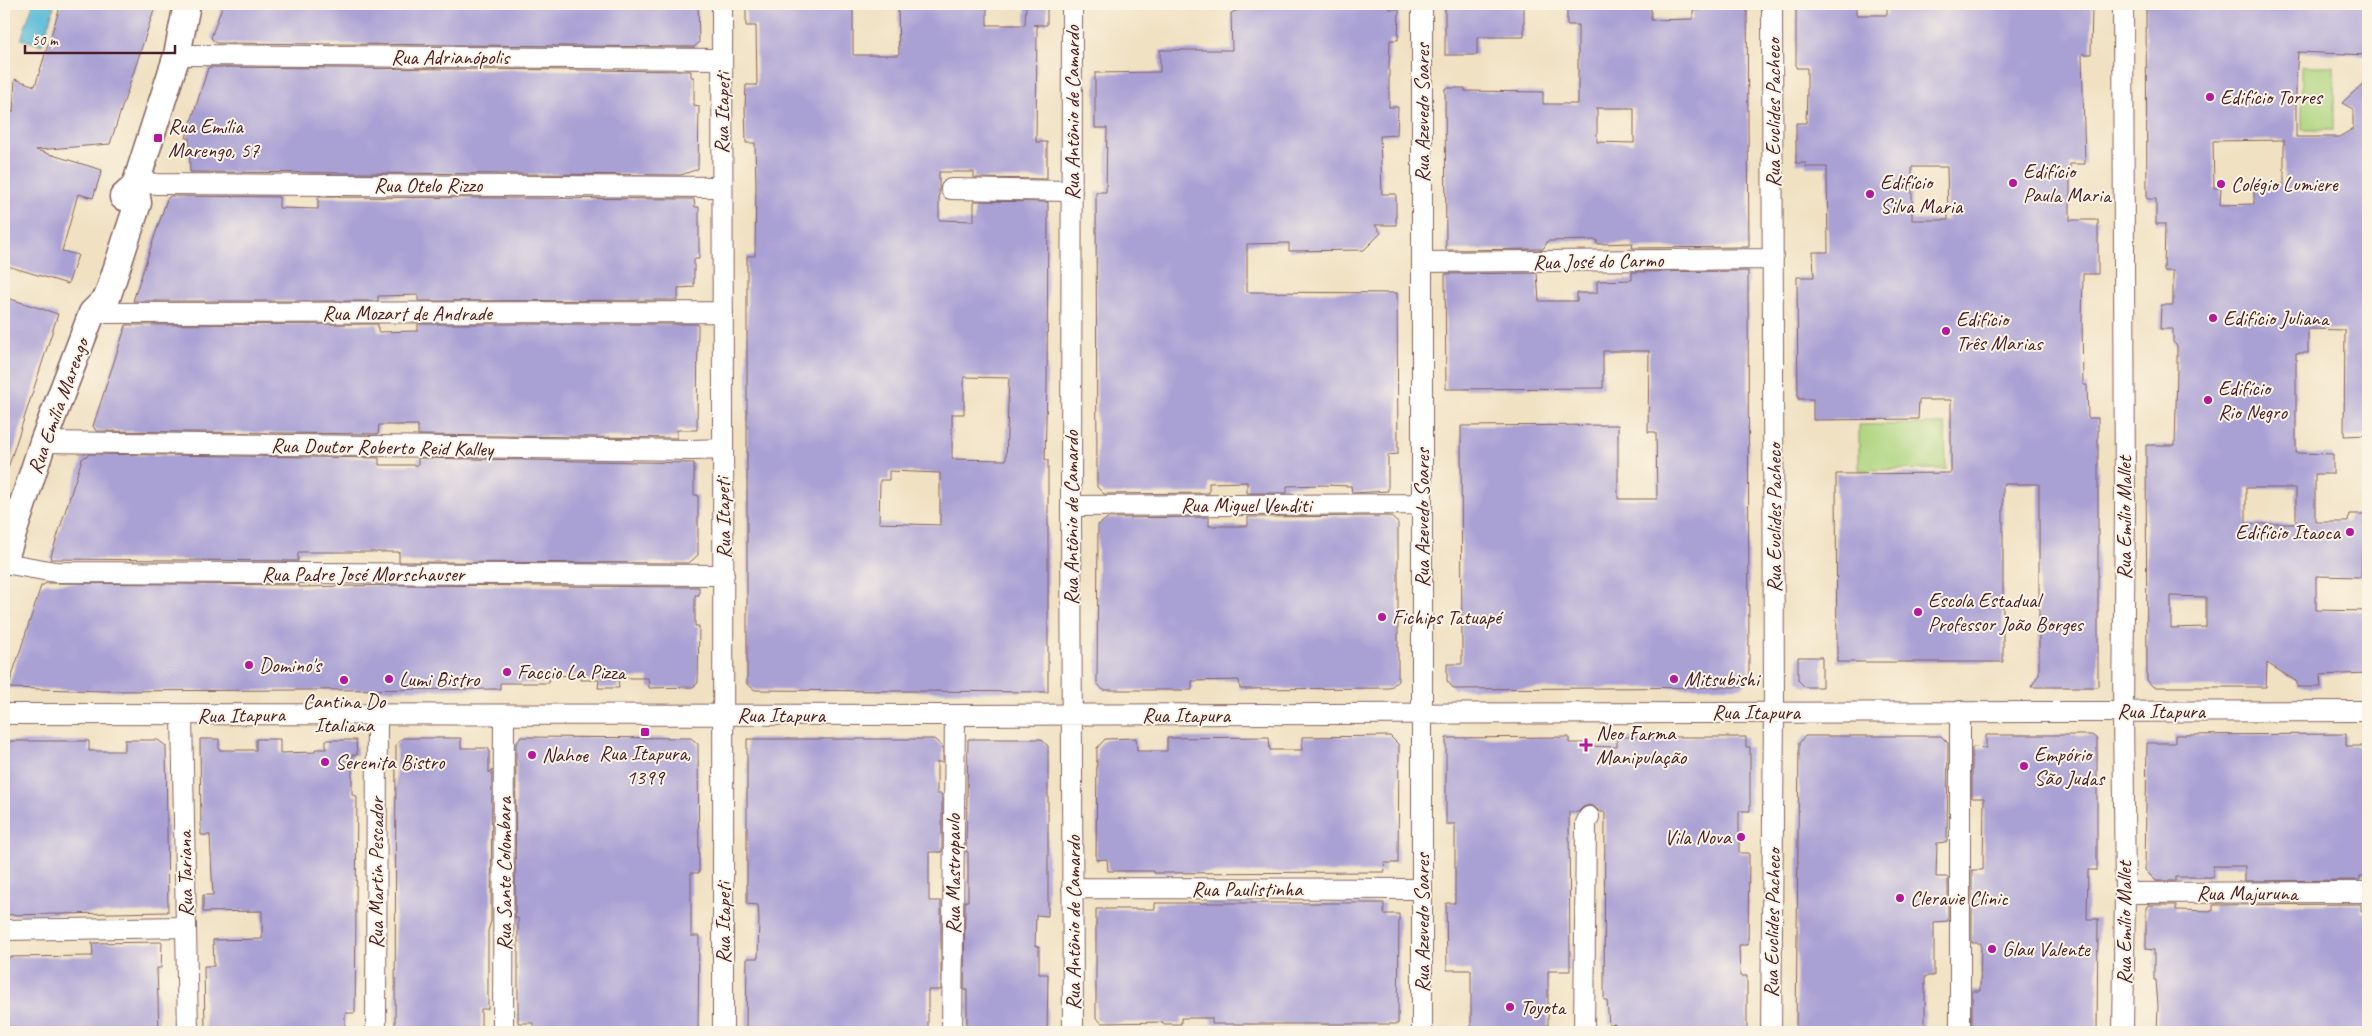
<svg xmlns="http://www.w3.org/2000/svg" width="2372" height="1036" font-family="Caveat,sans-serif">
<style>
.green{fill:#add580;stroke:#7c7a56}
.water{fill:#59bad7;stroke:#526c81}
.building{fill:#a9a0d4;fill-rule:evenodd}
.lines{fill:none;stroke-linecap:round;stroke-linejoin:round}
.minor-casing{stroke:#846360;stroke-width:22}
.major-casing{stroke:#846360;stroke-width:29}
.minor{stroke:#fff;stroke-width:20}
.major{stroke:#fff;stroke-width:26}
.poi-dot{fill:#b5179e;stroke:#fcf5e5;stroke-width:2}
.labels{text-anchor:middle;stroke-width:4;stroke-linejoin:round;paint-order:stroke}
.street-label{font-size:21px;fill:#4a1f2b;stroke:#fcf5e5}
.poi-label{font-size:21px;fill:#4a1f2b;stroke:#fcf5e5;text-anchor:start}
</style>
<rect width="100%" height="100%" fill="#fcf5e5"/>
<filter id="ink" filterUnits="userSpaceOnUse"><feTurbulence type="fractalNoise" baseFrequency=".02" numOctaves="2"/><feDisplacementMap in="SourceGraphic" scale="10" xChannelSelector="R" yChannelSelector="G"/><feConvolveMatrix kernelMatrix="1 2 1 2 8 2 1 2 1" color-interpolation-filters="sRGB"/></filter>
<filter id="wash" filterUnits="userSpaceOnUse"><feTurbulence type="fractalNoise" baseFrequency=".0096" numOctaves="4" result="noise"/><feDisplacementMap in="SourceGraphic" scale="20" xChannelSelector="R" yChannelSelector="G"/><feGaussianBlur stdDeviation="1.12" result="paint"/><feColorMatrix in="noise" values="0 0 0 0 0 0 0 0 0 0 0 0 0 0 0 0 0 1.4 0 .05"/><feComposite in="paint" operator="in"/></filter>
<g filter="url(#wash)">
<rect width="100%" height="100%" fill="#f0e1c2"/>
<path class="green" d="M 2302,66 L 2334,66 L 2334,130 L 2302,130 Z
M 1945,424 L 1946,469 L 1859,470 L 1859,425 Z"/>
<path class="water" d="M 33,4 L 55,4 L 42,45 L 21,39 Z"/>
<g id="blocks">
<path class="building" d="M 61,4 L 156,4 L 110,144 L 36,150 L 102,170 L 93,198 L 78,194 L 62,251 L 78,255 L 68,284 L 4,265 L 4,109 L 13,112 L 15,79 L 35,86 Z
M 223,4 L 698,4 L 699,43 L 694,47 L 216,43 L 211,38 Z
M 746,4 L 853,4 L 853,55 L 899,55 L 898,4 L 987,4 L 987,25 L 1025,25 L 1026,4 L 1047,4 L 1047,25 L 1033,25 L 1037,25 L 1036,142 L 1047,142 L 1047,179 L 974,178 L 974,172 L 939,172 L 939,220 L 974,221 L 974,201 L 1048,202 L 1047,384 L 1045,460 L 1048,460 L 1048,692 L 755,690 L 747,684 L 747,256 L 755,256 L 756,184 L 755,143 L 746,143 L 745,106 L 746,85 L 757,85 L 756,26 L 746,26 ZM 964,377 L 1009,378 L 1006,460 L 952,459 L 952,414 L 964,414 ZM 889,471 L 940,473 L 940,525 L 879,523 L 880,480 L 889,480 Z
M 1252,4 L 1389,4 L 1389,9 L 1399,9 L 1398,40 L 1390,40 L 1389,64 L 1389,107 L 1398,107 L 1397,135 L 1380,136 L 1382,194 L 1396,194 L 1396,225 L 1375,225 L 1381,233 L 1364,250 L 1289,251 L 1289,243 L 1247,244 L 1247,292 L 1397,293 L 1398,454 L 1388,455 L 1388,491 L 1352,493 L 1351,486 L 1323,485 L 1287,486 L 1287,493 L 1247,493 L 1247,482 L 1209,483 L 1209,493 L 1104,494 L 1097,487 L 1096,192 L 1106,192 L 1107,128 L 1095,128 L 1095,73 L 1160,72 L 1160,50 L 1232,50 L 1231,13 Z
M 1445,4 L 1524,4 L 1524,37 L 1477,37 L 1477,55 L 1445,55 Z
M 1567,4 L 1651,4 L 1651,20 L 1693,19 L 1693,10 L 1702,10 L 1702,4 L 1747,4 L 1749,247 L 1632,248 L 1633,243 L 1597,244 L 1597,240 L 1548,241 L 1543,249 L 1446,250 L 1445,88 L 1465,88 L 1465,91 L 1543,92 L 1543,104 L 1578,104 L 1578,25 L 1567,25 ZM 1597,108 L 1634,108 L 1634,143 L 1597,142 Z
M 1796,4 L 1856,4 L 1856,15 L 1887,15 L 1887,4 L 2088,4 L 2088,6 L 2092,6 L 2091,54 L 2082,54 L 2085,164 L 2070,164 L 2070,220 L 2098,220 L 2098,274 L 2083,274 L 2082,321 L 2083,385 L 2087,385 L 2088,418 L 2098,418 L 2098,687 L 2031,687 L 2039,674 L 2039,484 L 2003,484 L 2003,662 L 1837,662 L 1836,474 L 1951,473 L 1951,400 L 1919,400 L 1918,419 L 1813,420 L 1813,399 L 1798,399 L 1797,277 L 1814,277 L 1813,252 L 1828,252 L 1827,167 L 1806,167 L 1806,163 L 1796,163 L 1796,123 L 1806,123 L 1807,91 L 1807,68 L 1796,68 ZM 1912,167 L 1947,167 L 1948,220 L 1912,220 Z
M 2146,4 L 2368,4 L 2368,55 L 2298,52 L 2296,79 L 2296,137 L 2339,137 L 2353,129 L 2353,109 L 2342,103 L 2368,79 L 2368,435 L 2344,436 L 2345,330 L 2308,329 L 2308,353 L 2296,353 L 2296,453 L 2333,454 L 2333,474 L 2315,474 L 2315,522 L 2348,522 L 2349,514 L 2368,514 L 2368,553 L 2362,553 L 2361,577 L 2316,576 L 2316,610 L 2368,611 L 2368,673 L 2320,675 L 2321,687 L 2297,687 L 2297,682 L 2267,663 L 2266,687 L 2153,687 L 2147,680 L 2146,445 L 2175,445 L 2177,371 L 2177,346 L 2173,342 L 2173,329 L 2160,329 L 2161,305 L 2173,305 L 2173,271 L 2164,271 L 2165,224 L 2156,224 L 2156,199 L 2147,199 ZM 2284,140 L 2284,184 L 2254,184 L 2254,204 L 2220,205 L 2221,188 L 2214,188 L 2213,141 ZM 2246,488 L 2296,488 L 2296,524 L 2246,524 ZM 2171,596 L 2206,597 L 2206,627 L 2171,628 Z
M 211,67 L 691,71 L 691,77 L 694,77 L 694,105 L 699,106 L 698,169 L 681,175 L 190,172 L 189,138 L 186,138 L 208,68 Z
M 170,196 L 279,197 L 279,208 L 318,209 L 318,197 L 694,199 L 695,207 L 699,207 L 699,259 L 694,259 L 694,287 L 678,288 L 678,300 L 418,301 L 418,295 L 378,296 L 378,301 L 133,301 L 167,199 Z
M 1748,271 L 1749,680 L 1742,687 L 1454,689 L 1447,681 L 1447,664 L 1462,664 L 1461,426 L 1618,425 L 1618,499 L 1657,499 L 1656,432 L 1648,432 L 1649,351 L 1603,351 L 1603,388 L 1446,389 L 1445,274 L 1537,273 L 1539,301 L 1577,301 L 1577,293 L 1597,293 L 1597,281 L 1632,280 L 1632,272 Z
M 4,297 L 58,314 L 8,468 L 4,467 Z
M 378,324 L 378,332 L 418,331 L 418,324 L 698,324 L 697,430 L 677,430 L 677,438 L 418,435 L 418,425 L 379,425 L 378,434 L 96,431 L 93,426 L 126,325 Z
M 89,454 L 379,458 L 379,465 L 418,465 L 418,458 L 694,463 L 694,495 L 698,495 L 698,555 L 689,563 L 399,562 L 399,552 L 298,552 L 298,561 L 50,559 L 82,459 Z
M 1390,516 L 1398,523 L 1398,681 L 1390,688 L 1240,689 L 1239,680 L 1192,681 L 1192,690 L 1103,690 L 1097,683 L 1098,525 L 1108,518 L 1209,517 L 1209,526 L 1248,526 L 1248,517 Z
M 47,583 L 299,585 L 299,587 L 399,585 L 699,587 L 699,595 L 695,595 L 695,626 L 699,626 L 698,683 L 693,687 L 649,688 L 648,678 L 618,678 L 619,688 L 598,688 L 599,680 L 580,680 L 580,675 L 549,676 L 549,683 L 500,683 L 500,689 L 103,691 L 8,688 L 41,586 Z
M 1798,657 L 1822,657 L 1822,687 L 1805,687 L 1798,680 Z
M 2346,734 L 2346,746 L 2368,746 L 2368,876 L 2360,876 L 2360,880 L 2245,881 L 2245,866 L 2213,866 L 2213,877 L 2176,877 L 2176,881 L 2156,881 L 2145,870 L 2147,743 L 2175,743 L 2175,735 Z
M 1986,735 L 2092,735 L 2097,739 L 2097,870 L 2088,870 L 2087,919 L 2098,919 L 2097,1032 L 1972,1032 L 1972,991 L 1980,991 L 1981,943 L 1972,943 L 1972,870 L 1983,870 L 1984,798 L 1972,798 L 1972,747 L 1986,748 Z
M 1390,736 L 1399,745 L 1398,863 L 1384,863 L 1385,872 L 1154,873 L 1154,871 L 1108,871 L 1107,859 L 1096,860 L 1097,748 L 1105,739 L 1136,738 L 1137,751 L 1167,751 L 1167,738 L 1269,737 L 1270,750 L 1302,750 L 1302,737 Z
M 1805,736 L 1941,736 L 1948,743 L 1947,842 L 1937,843 L 1936,877 L 1948,877 L 1948,921 L 1934,922 L 1934,976 L 1925,976 L 1925,1032 L 1796,1032 L 1799,743 Z
M 521,737 L 691,738 L 698,744 L 699,873 L 691,873 L 691,936 L 699,936 L 698,1032 L 533,1032 L 533,1023 L 518,1023 L 518,918 L 515,918 L 516,744 Z
M 1569,737 L 1569,743 L 1585,743 L 1585,746 L 1617,747 L 1617,737 L 1746,737 L 1746,747 L 1750,747 L 1750,811 L 1739,811 L 1739,853 L 1749,853 L 1748,945 L 1739,945 L 1740,976 L 1747,976 L 1747,1032 L 1615,1032 L 1615,1024 L 1609,1025 L 1607,1000 L 1604,1000 L 1605,812 L 1600,812 L 1595,807 L 1589,805 L 1583,807 L 1578,812 L 1569,812 L 1570,971 L 1548,971 L 1548,1032 L 1471,1032 L 1471,970 L 1447,970 L 1446,903 L 1455,903 L 1455,824 L 1446,824 L 1446,738 Z
M 403,738 L 461,738 L 461,748 L 489,748 L 489,773 L 492,770 L 491,921 L 488,931 L 488,1009 L 481,1009 L 481,1032 L 395,1032 L 396,744 Z
M 200,739 L 219,739 L 219,750 L 256,750 L 256,739 L 280,739 L 280,753 L 315,752 L 315,749 L 326,749 L 326,740 L 356,740 L 357,755 L 352,755 L 352,795 L 357,796 L 355,1013 L 345,1013 L 345,1032 L 205,1032 L 204,966 L 214,966 L 213,940 L 262,939 L 262,911 L 203,912 L 203,895 L 213,895 L 210,835 L 201,835 Z
M 747,739 L 934,739 L 943,747 L 943,762 L 937,762 L 937,794 L 942,794 L 942,852 L 929,852 L 929,901 L 941,901 L 941,990 L 928,990 L 928,1032 L 854,1032 L 854,1029 L 811,1029 L 811,1031 L 746,1030 L 747,958 L 758,958 L 759,919 L 758,905 L 747,904 Z
M 968,739 L 1041,739 L 1048,746 L 1048,916 L 1036,915 L 1035,946 L 1039,946 L 1039,974 L 1048,974 L 1047,1032 L 967,1032 L 967,990 L 964,990 L 965,901 L 968,901 L 968,852 L 966,852 Z
M 125,740 L 158,740 L 166,746 L 168,912 L 4,915 L 4,741 L 89,741 L 89,751 L 125,751 Z
M 1155,903 L 1384,903 L 1384,914 L 1399,914 L 1398,1024 L 1212,1024 L 1212,1018 L 1181,1018 L 1181,1024 L 1163,1024 L 1163,1022 L 1102,1023 L 1096,1018 L 1096,909 L 1155,909 Z
M 2361,904 L 2361,912 L 2368,912 L 2368,1032 L 2157,1032 L 2158,1006 L 2156,980 L 2154,980 L 2154,950 L 2146,949 L 2146,908 L 2148,905 L 2176,905 L 2176,910 L 2213,911 L 2213,905 Z
M 162,942 L 161,968 L 157,968 L 159,1032 L 4,1032 L 4,957 L 93,956 L 92,943 Z"/>
</g>
</g>
<g filter="url(#ink)">
<use href="#blocks" fill-opacity="0" stroke="#846360" stroke-width="1"/>
<g class="lines">
<defs>
<path id="minor" d="M 722,4 C 723,347 724,689 723,1032
M 1072,4 L 1071,506 L 1073,1032
M 2123,4 L 2125,505 L 2123,711 L 2125,893 L 2123,1032
M 177,55 L 722,59
M 136,182 L 157,184 L 721,187
M 951,189 L 1072,191
M 1422,262 L 1773,259
M 92,313 L 723,312
M 43,442 L 693,450 L 722,449
M 1071,506 L 1422,504
M 4,563 L 55,572 L 724,575
M 4,714 L 955,715 L 2368,711
M 182,715 L 188,1032
M 1072,888 L 1422,889
M 2125,893 L 2368,892
M 4,930 L 186,927
M 376,1032 L 377,714
M 503,1032 L 504,715
M 952,1032 L 955,715
M 1422,1032 L 1422,4
M 1584,1032 L 1586,823 L 1589,817
M 1771,1032 L 1774,712 L 1772,4
M 1960,1032 L 1960,711"/>
<path id="major" d="M 123,197 L 135,186 L 177,55 L 187,4
M 4,561 L 43,442 L 92,313 L 107,298 L 138,203 L 135,186"/>
</defs>
<use href="#minor" class="minor-casing"/>
<use href="#major" class="major-casing"/>
<use href="#minor" class="minor"/>
<use href="#major" class="major"/>
</g>
</g>
<g class="poi-dot">
<circle cx="2210" cy="97" r="5"/>
<rect x="153" y="133" width="10" height="10" rx="2.5"/>
<circle cx="2013" cy="183" r="5"/>
<circle cx="2221" cy="184" r="5"/>
<circle cx="1870" cy="194" r="5"/>
<circle cx="2213" cy="318" r="5"/>
<circle cx="1946" cy="331" r="5"/>
<circle cx="2208" cy="400" r="5"/>
<circle cx="2350" cy="532" r="5"/>
<circle cx="1918" cy="612" r="5"/>
<circle cx="1382" cy="617" r="5"/>
<circle cx="249" cy="665" r="5"/>
<circle cx="507" cy="672" r="5"/>
<circle cx="389" cy="679" r="5"/>
<circle cx="1674" cy="679" r="5"/>
<circle cx="344" cy="680" r="5"/>
<rect x="640" y="727" width="10" height="10" rx="2.5"/>
<path d="M1583.5 737.5h5v5h5v5h-5v5h-5v-5h-5v-5h5z"/>
<circle cx="532" cy="755" r="5"/>
<circle cx="325" cy="762" r="5"/>
<circle cx="2024" cy="766" r="5"/>
<circle cx="1741" cy="837" r="5"/>
<circle cx="1900" cy="898" r="5"/>
<circle cx="1992" cy="949" r="5"/>
<circle cx="1510" cy="1007" r="5"/>
</g>
<g class="labels">
<g class="street-label">
<text x="450" y="64">Rua Adrianópolis</text>
<text transform="translate(722 113) rotate(-89)" y="7">Rua Itapeti</text>
<text transform="translate(1072 113) rotate(-90)" y="7">Rua Antônio de Camardo</text>
<text transform="translate(1422 113) rotate(-90)" y="7">Rua Azevedo Soares</text>
<text transform="translate(1773 113) rotate(-90)" y="7">Rua Euclides Pacheco</text>
<text x="428" y="192">Rua Otelo Rizzo</text>
<text transform="translate(1598 261) rotate(-1)" y="7">Rua José do Carmo</text>
<text x="407" y="320">Rua Mozart de Andrade</text>
<text transform="translate(58 406) rotate(-70)" y="7">Rua Emília Marengo</text>
<text transform="translate(382 447) rotate(1)" y="7">Rua Doutor Roberto Reid Kalley</text>
<text x="1246" y="512">Rua Miguel Venditi</text>
<text transform="translate(723 518) rotate(-91)" y="7">Rua Itapeti</text>
<text transform="translate(1071 518) rotate(-90)" y="7">Rua Antônio de Camardo</text>
<text transform="translate(1422 518) rotate(-90)" y="7">Rua Azevedo Soares</text>
<text transform="translate(1774 518) rotate(-90)" y="7">Rua Euclides Pacheco</text>
<text transform="translate(2124 518) rotate(-90)" y="7">Rua Emílio Mallet</text>
<text x="363" y="581">Rua Padre José Morschauser</text>
<text x="2161" y="718">Rua Itapura</text>
<text x="1756" y="719">Rua Itapura</text>
<text transform="translate(241 715) rotate(-1)" y="7">Rua Itapura</text>
<text x="781" y="722">Rua Itapura</text>
<text x="1186" y="722">Rua Itapura</text>
<text transform="translate(376 873) rotate(-90)" y="7">Rua Martin Pescador</text>
<text transform="translate(185 874) rotate(-91)" y="7">Rua Tariana</text>
<text transform="translate(504 874) rotate(-90)" y="7">Rua Sante Colombara</text>
<text transform="translate(953 874) rotate(-90)" y="7">Rua Mastropaulo</text>
<text x="1247" y="896">Rua Paulistinha</text>
<text x="2247" y="900">Rua Majuruna</text>
<text transform="translate(723 923) rotate(-90)" y="7">Rua Itapeti</text>
<text transform="translate(1073 923) rotate(-90)" y="7">Rua Antônio de Camardo</text>
<text transform="translate(1422 923) rotate(-90)" y="7">Rua Azevedo Soares</text>
<text transform="translate(1772 923) rotate(-89)" y="7">Rua Euclides Pacheco</text>
<text transform="translate(2124 923) rotate(-90)" y="7">Rua Emílio Mallet</text>
</g>
<g class="poi-label">
<text x="2220" y="104">Edifício Torres</text>
<text x="168" y="133">Rua Emília<tspan x="168" dy="24">Marengo, 57</tspan></text>
<text x="2023" y="178">Edifício<tspan x="2023" dy="24">Paula Maria</tspan></text>
<text x="1880" y="189">Edifício<tspan x="1880" dy="24">Silva Maria</tspan></text>
<text x="2231" y="191">Colégio Lumiere</text>
<text x="2223" y="325">Edifício Juliana</text>
<text x="1956" y="326">Edifício<tspan x="1956" dy="24">Três Marias</tspan></text>
<text x="2218" y="395">Edifício<tspan x="2218" dy="24">Rio Negro</tspan></text>
<text x="2340" y="539" text-anchor="end">Edifício Itaoca</text>
<text x="1928" y="607">Escola Estadual<tspan x="1928" dy="24">Professor João Borges</tspan></text>
<text x="1392" y="624">Fichips Tatuapé</text>
<text x="259" y="672">Domino's</text>
<text x="517" y="679">Faccio La Pizza</text>
<text x="399" y="686">Lumi Bistro</text>
<text x="1684" y="686">Mitsubishi</text>
<text x="344" y="708" text-anchor="middle">Cantina Do<tspan x="344" dy="24">Italiana</tspan></text>
<text x="1596" y="740">Neo Farma<tspan x="1596" dy="24">Manipulação</tspan></text>
<text x="645" y="760" text-anchor="middle">Rua Itapura,<tspan x="645" dy="24">1399</tspan></text>
<text x="2034" y="761">Empório<tspan x="2034" dy="24">São Judas</tspan></text>
<text x="542" y="762">Nahoe</text>
<text x="335" y="769">Serenita Bistro</text>
<text x="1731" y="844" text-anchor="end">Vila Nova</text>
<text x="1910" y="905">Cleravie Clinic</text>
<text x="2002" y="956">Glau Valente</text>
<text x="1520" y="1014">Toyota</text>
</g>
</g>
<rect width="2372" height="1036" fill="none" stroke="#fcf5e5" stroke-width="20"/>
<path d="M25 45v8h150v-8" fill="none" stroke="#4a1f2b" stroke-width="2.5"/>
<text x="32" y="45" font-size="15" fill="#4a1f2b" stroke="#fcf5e5" stroke-width="4" paint-order="stroke">50 m</text>
</svg>
